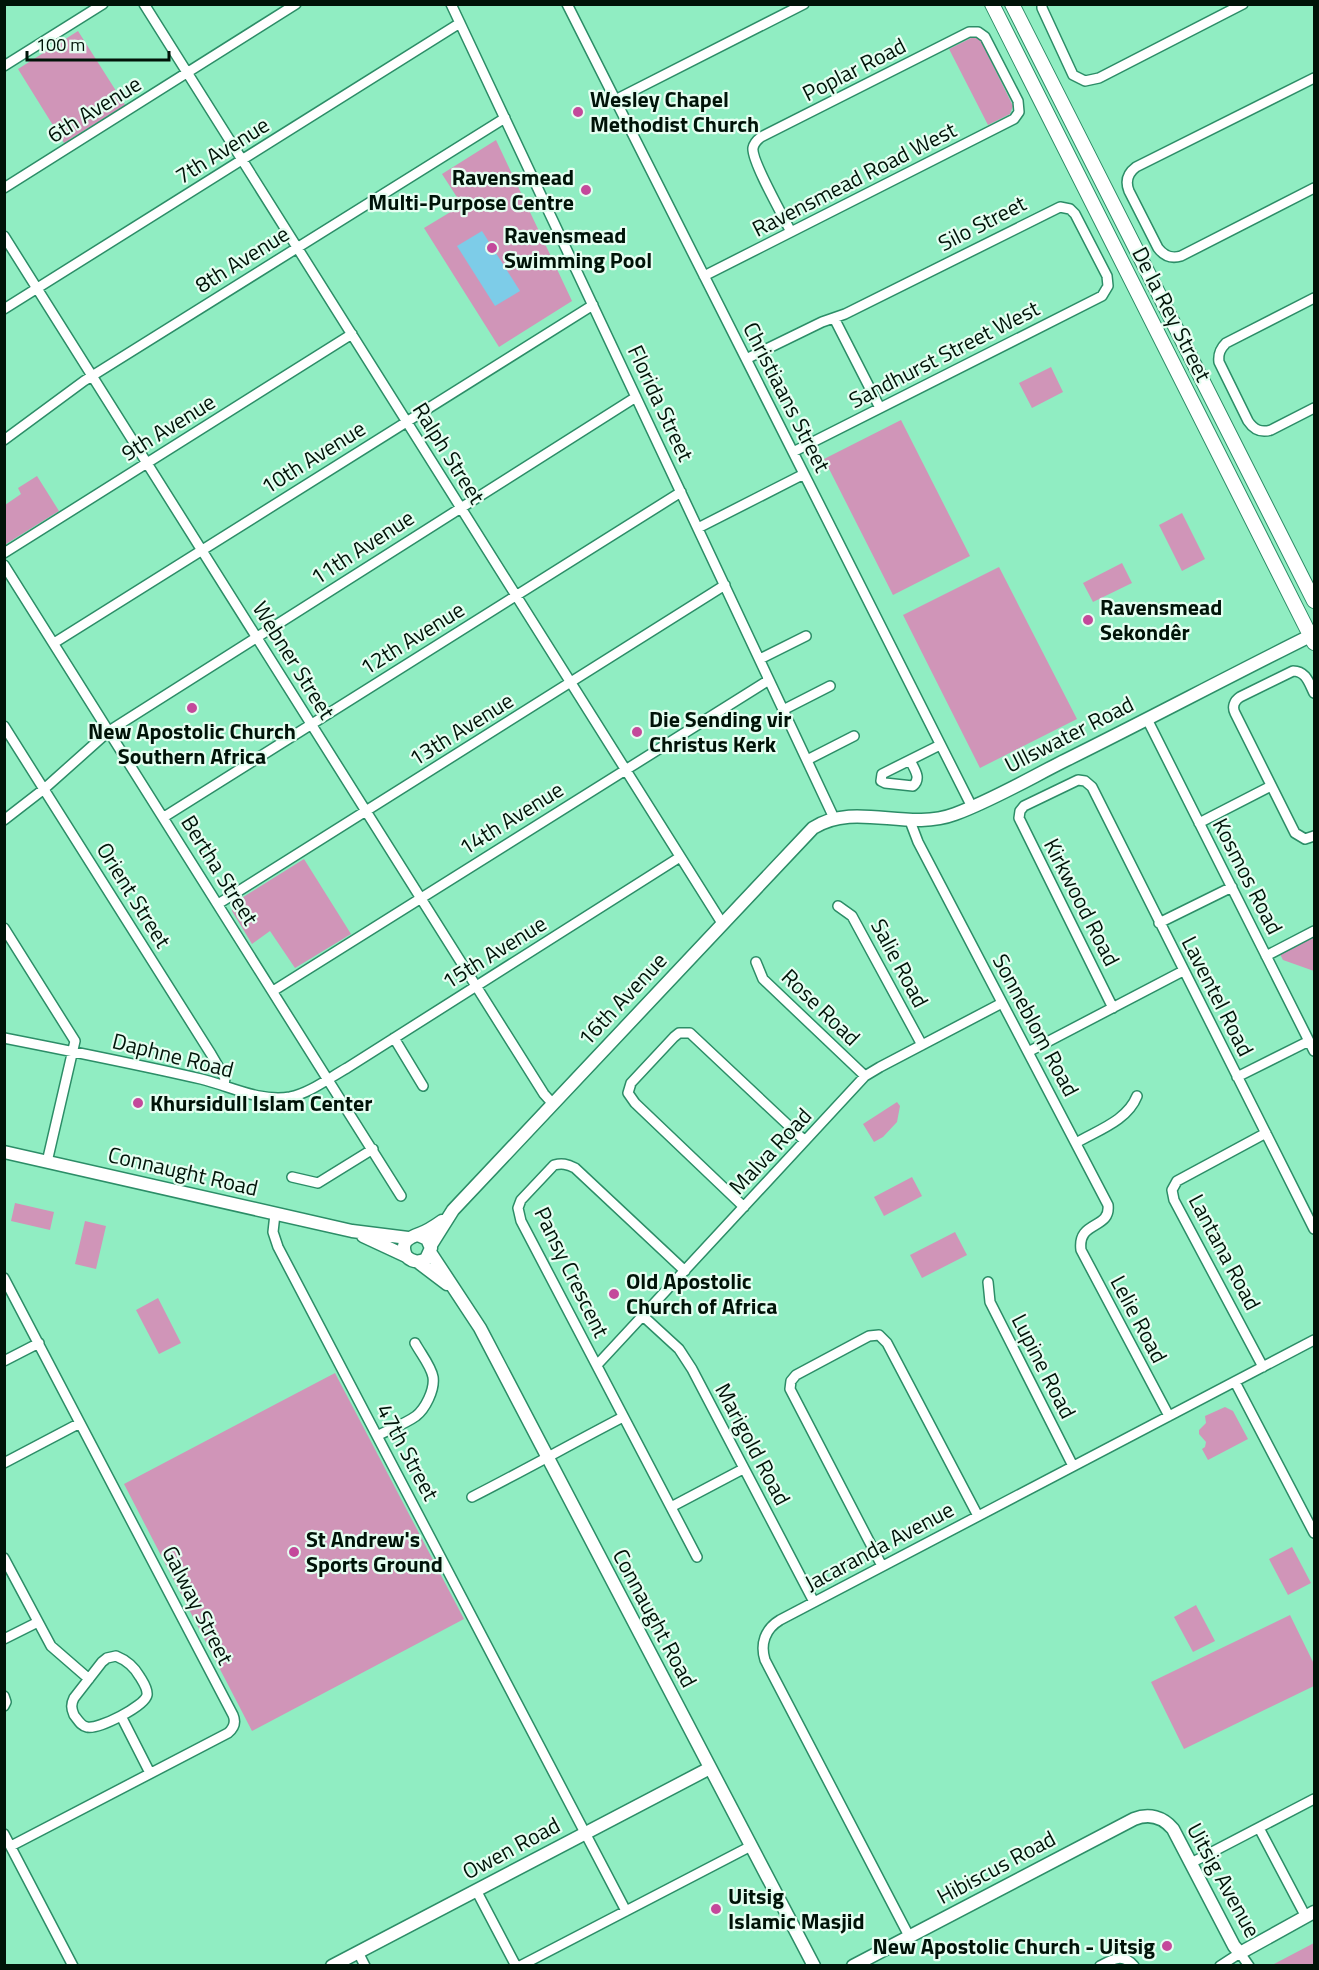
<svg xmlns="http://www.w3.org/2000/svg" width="1319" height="1970" font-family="'Titillium Web',sans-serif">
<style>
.green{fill:#d095b8}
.water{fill:#7dcce8}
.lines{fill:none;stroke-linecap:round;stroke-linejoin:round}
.minor-casing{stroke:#2c8d67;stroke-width:12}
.tertiary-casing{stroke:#2c8d67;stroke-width:15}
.secondary-casing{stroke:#2c8d67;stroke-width:16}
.minor{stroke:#fff;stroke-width:9}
.tertiary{stroke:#fff;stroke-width:12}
.secondary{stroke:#fff;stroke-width:14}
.poi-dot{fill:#c4499b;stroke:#e5fef1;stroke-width:2}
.labels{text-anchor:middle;stroke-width:4.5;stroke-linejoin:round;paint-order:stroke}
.street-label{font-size:22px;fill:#001308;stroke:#e5fef1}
.poi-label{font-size:22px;font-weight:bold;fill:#001308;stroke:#e5fef1;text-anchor:start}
</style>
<rect width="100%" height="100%" fill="#90edc2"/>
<path class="green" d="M 78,31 L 125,105 L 64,143 L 18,69 Z
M 971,38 L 977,38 L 981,41 L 1013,106 L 1010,114 L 988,125 L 949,49 Z
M 496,140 L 572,301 L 499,347 L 424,228 L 462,205 L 442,174 Z
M 1051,367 L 1063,392 L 1032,408 L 1019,383 Z
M 901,420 L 970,556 L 893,595 L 824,459 Z
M 37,476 L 59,511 L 6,544 L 5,544 L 5,505 L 21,494 L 18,488 Z
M 1182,513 L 1205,559 L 1182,571 L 1159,525 Z
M 1122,563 L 1132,583 L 1093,602 L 1083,583 Z
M 999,567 L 1077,719 L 980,768 L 903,615 Z
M 304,859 L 351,934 L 295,968 L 270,931 L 252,944 L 232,911 L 232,904 Z
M 1314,936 L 1314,971 L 1283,960 L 1280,954 L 1282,952 Z
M 897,1102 L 900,1106 L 897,1122 L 883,1137 L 874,1142 L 863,1124 Z
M 912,1177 L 922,1196 L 884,1216 L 874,1197 Z
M 15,1203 L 54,1212 L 50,1230 L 11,1221 Z
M 85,1221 L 106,1226 L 96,1269 L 75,1264 Z
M 955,1232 L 967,1255 L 922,1278 L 910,1255 Z
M 158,1298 L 181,1343 L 159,1354 L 136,1310 Z
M 335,1373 L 464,1619 L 252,1731 L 124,1484 Z
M 1225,1407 L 1233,1411 L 1248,1439 L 1208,1460 L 1202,1449 L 1205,1447 L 1206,1442 L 1199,1434 L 1199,1430 L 1206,1423 L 1205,1416 Z
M 1292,1547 L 1311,1583 L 1288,1595 L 1269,1559 Z
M 1196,1605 L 1215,1641 L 1193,1652 L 1174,1617 Z
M 1290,1615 L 1314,1664 L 1314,1686 L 1184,1749 L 1151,1682 Z
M 1314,1943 L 1314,1965 L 1275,1965 L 1274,1964 Z"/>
<path class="water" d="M 482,231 L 520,291 L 495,306 L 457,246 Z"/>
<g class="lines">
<defs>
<path id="minor" d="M 144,4 L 722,923
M 451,4 L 834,818
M 567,4 L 972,807
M 1042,4 L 1042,8 L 1073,75 L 1085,81 L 1099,78 L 1243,4
M 4,66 L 103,4
M 1314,78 L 1136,167 C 1128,173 1125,181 1129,191 L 1158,248 C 1164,256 1171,259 1181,256 L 1314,188
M 615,100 L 804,4
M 4,188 L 296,4
M 4,236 L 544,1094 L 553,1104
M 704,276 L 1014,119 L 1019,112 L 1018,101 L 985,37 L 978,32 L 969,32 L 761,137 C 757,140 754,143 753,148 C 751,160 784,218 791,232
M 1314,298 L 1226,343 C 1220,349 1218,354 1219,362 L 1248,421 C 1254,430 1261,433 1271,430 L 1314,408
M 4,309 L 460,23
M 834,318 L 880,408
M 746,359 L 822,322 L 845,314 L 1060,207 L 1070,209 L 1075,214 L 1107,276 L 1108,286 L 1102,296 L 793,452
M 4,440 L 84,381 L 505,118
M 698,528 L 804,474
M 4,553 L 352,334
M 4,565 L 401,1196
M 54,643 L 593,305
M 760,659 L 806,636
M 1314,693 C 1309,683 1306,671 1293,671 L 1240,697 C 1234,701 1232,707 1235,713 L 1295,833 L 1305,839 L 1314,836
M 783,710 L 830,686
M 1147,719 L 1314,1051
M 4,726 L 211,1054 L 225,1078 L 224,1086
M 807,760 L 854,736
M 910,760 C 914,769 922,778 913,786 L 885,783 L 881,781 L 882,774 L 940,745
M 164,817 L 681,492
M 4,820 L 44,789 L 109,731 L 636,397
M 910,821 L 918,842 L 1108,1205 C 1111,1230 1077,1220 1081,1250 L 1169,1416
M 1199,823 L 1271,786
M 218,904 L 725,585
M 838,906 L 852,916 L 922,1045
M 1159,923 L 1232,887
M 4,928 L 75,1041 L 47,1162
M 1266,956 L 1314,931
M 756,962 L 763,979 L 865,1076
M 273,991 L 769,680
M 1113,1008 L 1019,818 L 1020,811 L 1024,806 L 1078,780 L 1085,781 L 1092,787 L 1314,1229
M 4,1038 C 70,1051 136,1064 201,1079 C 230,1086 259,1102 290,1097 C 310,1093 329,1078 347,1068 L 680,857
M 394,1038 L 423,1086
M 1028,1052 L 1183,971
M 1237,1077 L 1309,1041
M 1076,1143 C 1098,1130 1127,1121 1137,1096
M 292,1177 L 318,1183 L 373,1149
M 744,1207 L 635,1103 L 628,1093 L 631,1083 L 674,1037 L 679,1033 L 690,1033 L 805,1141
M 275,1214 L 273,1232 L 278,1247 L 626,1911
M 685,1271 L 575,1168 C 567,1164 562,1163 554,1165 L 521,1200 L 518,1208 L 521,1221 L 697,1557
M 4,1278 L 233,1715 C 236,1722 234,1728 228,1733 L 11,1846
M 988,1282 L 990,1302 L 1073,1466
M 643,1316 L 679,1349 L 692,1369 L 814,1602
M 4,1361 L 39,1343
M 597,1365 L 865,1076 L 880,1067 L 1002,1003
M 1263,1367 L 1174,1200 L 1172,1190 L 1177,1181 L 1266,1133
M 1235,1382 L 1314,1533
M 377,1436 C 390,1429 405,1424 416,1416 C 425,1409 435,1390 433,1377 C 431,1366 421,1354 415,1343
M 4,1463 L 80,1423
M 472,1497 C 523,1471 573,1443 623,1417
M 671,1507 L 743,1469
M 4,1558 L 51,1646 L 89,1679
M 882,1566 L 790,1389 L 791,1381 L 796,1375 L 869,1336 L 879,1335 L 887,1343 L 978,1516
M 4,1639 L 38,1622
M 116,1656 C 126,1660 135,1668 140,1677 C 143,1682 148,1689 147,1695 C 145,1706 98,1730 87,1727 C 81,1726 78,1720 74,1715 C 71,1708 71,1704 74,1698 L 102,1662 L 107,1658 Z
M 4,1696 L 6,1702 L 4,1706
M 121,1716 L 150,1773
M 1259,1828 L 1306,1917
M 4,1834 L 73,1966
M 1191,1863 L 1314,1799
M 476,1890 L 516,1966
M 909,1936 L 765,1660 C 760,1644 765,1629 780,1620 L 1314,1340
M 358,1952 L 365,1966
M 520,1966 L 751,1846
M 1100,1966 C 1113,1959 1123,1953 1134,1966
M 1220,1966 L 1240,1953 L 1249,1966"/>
<path id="tertiary" d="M 4,1152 L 352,1231 L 408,1238
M 418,1235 L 427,1239 L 431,1248 L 426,1259 C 418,1263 412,1262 406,1256 C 400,1242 408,1238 419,1234 C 428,1231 435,1226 442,1221
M 363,1236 L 406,1256
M 431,1245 L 453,1210 L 813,828 C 855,801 907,832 955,814 C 993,800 1030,778 1066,760 C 1149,719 1231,675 1314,634
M 430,1252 L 480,1328 L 814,1966
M 418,1262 L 447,1284
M 332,1966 L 710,1768
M 853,1966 L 1134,1819 C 1149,1813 1163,1817 1173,1829 L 1234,1946 L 1240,1953 L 1314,1912"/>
<path id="secondary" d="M 992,4 L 1314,643
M 1012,4 L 1314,601"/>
</defs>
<use href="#minor" class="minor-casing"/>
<use href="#tertiary" class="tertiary-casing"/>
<use href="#secondary" class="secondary-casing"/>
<use href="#minor" class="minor"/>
<use href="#tertiary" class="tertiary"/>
<use href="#secondary" class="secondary"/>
</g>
<g class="poi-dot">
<circle cx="578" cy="112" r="6"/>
<circle cx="586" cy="190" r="6"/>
<circle cx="492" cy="248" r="6"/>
<circle cx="1088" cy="620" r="6"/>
<circle cx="192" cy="708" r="6"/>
<circle cx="637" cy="732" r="6"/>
<circle cx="138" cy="1103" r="6"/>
<circle cx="614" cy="1294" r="6"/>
<circle cx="294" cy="1552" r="6"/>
<circle cx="716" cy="1909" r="6"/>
<circle cx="1167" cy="1946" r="6"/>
</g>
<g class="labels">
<g class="street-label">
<text transform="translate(854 69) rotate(-27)" y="8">Poplar Road</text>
<text transform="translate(94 109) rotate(-32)" y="8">6th Avenue</text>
<text transform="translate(222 150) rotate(-32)" y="8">7th Avenue</text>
<text transform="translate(854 179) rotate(-27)" y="8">Ravensmead Road West</text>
<text transform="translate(982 223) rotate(-27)" y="8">Silo Street</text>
<text transform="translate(242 259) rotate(-32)" y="8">8th Avenue</text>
<text transform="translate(1172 314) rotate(63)" y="8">De la Rey Street</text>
<text transform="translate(944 354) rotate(-27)" y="8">Sandhurst Street West</text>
<text transform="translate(787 397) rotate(63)" y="8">Christiaans Street</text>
<text transform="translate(661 403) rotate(65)" y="8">Florida Street</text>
<text transform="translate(168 427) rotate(-32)" y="8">9th Avenue</text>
<text transform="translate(449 453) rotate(58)" y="8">Ralph Street</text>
<text transform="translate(313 457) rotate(-32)" y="8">10th Avenue</text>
<text transform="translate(362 547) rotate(-33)" y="8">11th Avenue</text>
<text transform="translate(412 638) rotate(-32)" y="8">12th Avenue</text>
<text transform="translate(294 660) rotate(58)" y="8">Webner Street</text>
<text transform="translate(461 729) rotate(-32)" y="8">13th Avenue</text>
<text transform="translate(1069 734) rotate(-27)" y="8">Ullswater Road</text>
<text transform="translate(511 818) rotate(-32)" y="8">14th Avenue</text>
<text transform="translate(220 870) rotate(58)" y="8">Bertha Street</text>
<text transform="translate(1248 876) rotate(63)" y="8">Kosmos Road</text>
<text transform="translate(134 895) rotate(58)" y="8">Orient Street</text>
<text transform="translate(1082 902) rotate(63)" y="8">Kirkwood Road</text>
<text transform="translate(494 952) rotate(-32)" y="8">15th Avenue</text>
<text transform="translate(900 963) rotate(62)" y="8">Salie Road</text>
<text transform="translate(1218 996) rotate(63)" y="8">Laventel Road</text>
<text transform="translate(622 999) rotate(-47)" y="8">16th Avenue</text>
<text transform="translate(821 1007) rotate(44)" y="8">Rose Road</text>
<text transform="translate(1036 1025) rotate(62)" y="8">Sonneblom Road</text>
<text transform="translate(173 1055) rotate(14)" y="8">Daphne Road</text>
<text transform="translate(770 1151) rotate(-47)" y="8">Malva Road</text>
<text transform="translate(183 1171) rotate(13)" y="8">Connaught Road</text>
<text transform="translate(1225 1252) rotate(62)" y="8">Lantana Road</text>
<text transform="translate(572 1272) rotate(64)" y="8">Pansy Crescent</text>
<text transform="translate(1139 1319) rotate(62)" y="8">Lelie Road</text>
<text transform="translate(1044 1366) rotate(63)" y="8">Lupine Road</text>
<text transform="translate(753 1444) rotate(62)" y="8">Marigold Road</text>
<text transform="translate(408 1452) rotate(62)" y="8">47th Street</text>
<text transform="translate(879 1546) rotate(-28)" y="8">Jacaranda Avenue</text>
<text transform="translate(198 1605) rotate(63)" y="8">Galway Street</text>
<text transform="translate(655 1618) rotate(62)" y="8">Connaught Road</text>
<text transform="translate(511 1848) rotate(-28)" y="8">Owen Road</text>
<text transform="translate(996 1867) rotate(-28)" y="8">Hibiscus Road</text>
<text transform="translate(1224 1880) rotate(61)" y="8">Uitsig Avenue</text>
</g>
<g class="poi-label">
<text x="590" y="107">Wesley Chapel<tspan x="590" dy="25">Methodist Church</tspan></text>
<text x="574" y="185" text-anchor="end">Ravensmead<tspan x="574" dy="25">Multi-Purpose Centre</tspan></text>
<text x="504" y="243">Ravensmead<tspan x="504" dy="25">Swimming Pool</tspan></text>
<text x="1100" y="615">Ravensmead<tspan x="1100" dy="25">Sekondêr</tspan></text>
<text x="649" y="727">Die Sending vir<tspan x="649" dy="25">Christus Kerk</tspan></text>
<text x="192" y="739" text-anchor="middle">New Apostolic Church<tspan x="192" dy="25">Southern Africa</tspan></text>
<text x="150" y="1111">Khursidull Islam Center</text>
<text x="626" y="1289">Old Apostolic<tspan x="626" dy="25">Church of Africa</tspan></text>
<text x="306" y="1547">St Andrew's<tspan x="306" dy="25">Sports Ground</tspan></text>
<text x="728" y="1904">Uitsig<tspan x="728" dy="25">Islamic Masjid</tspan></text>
<text x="1155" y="1954" text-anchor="end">New Apostolic Church - Uitsig</text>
</g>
</g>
<rect width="1319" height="1970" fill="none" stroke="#001308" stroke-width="12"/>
<path d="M27 51v9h142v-9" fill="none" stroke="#001308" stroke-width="3"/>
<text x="36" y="51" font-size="18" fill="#001308" stroke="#e5fef1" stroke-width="4.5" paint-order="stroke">100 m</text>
</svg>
